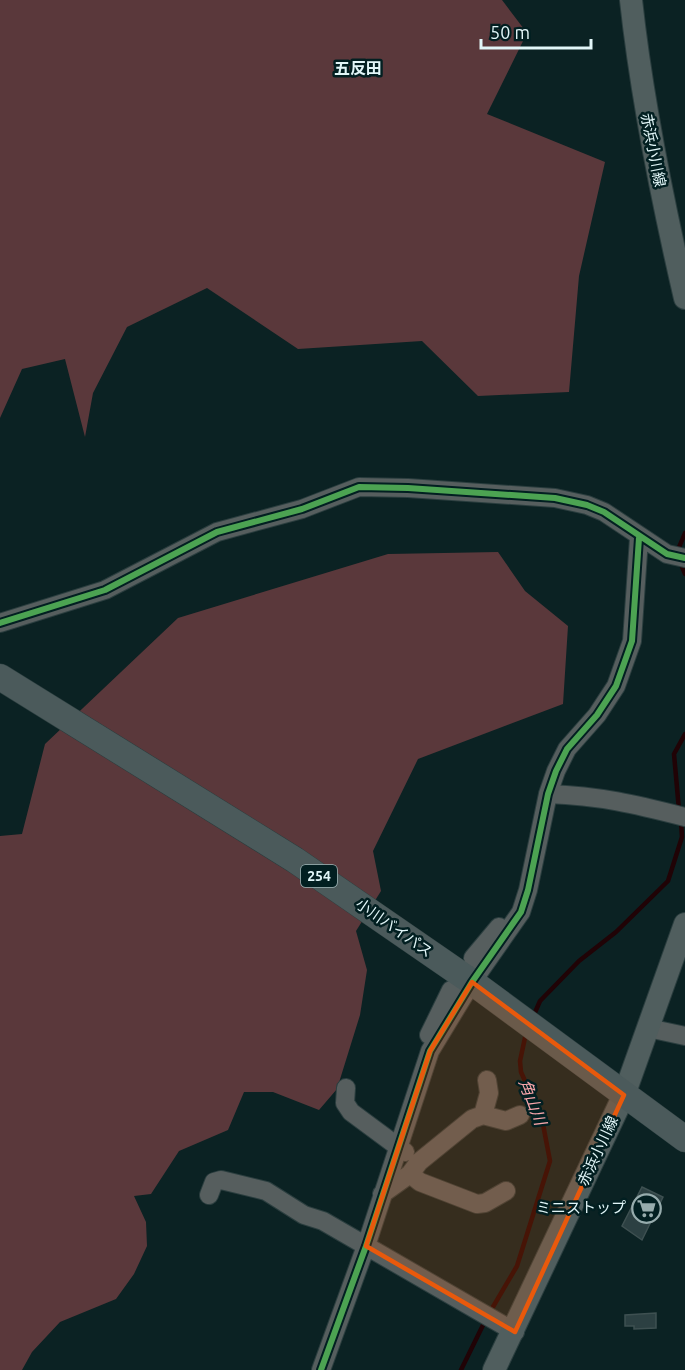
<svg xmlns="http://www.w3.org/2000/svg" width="685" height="1370" font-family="Ubuntu,'Noto Sans JP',sans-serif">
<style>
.green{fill:#5a383b}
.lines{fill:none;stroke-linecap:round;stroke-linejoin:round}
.stream{stroke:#200306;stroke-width:4.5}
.building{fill:#2c4042;stroke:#3e5051;stroke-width:1.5}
.minor-casing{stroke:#2b3e3f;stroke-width:20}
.major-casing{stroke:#2b3e3f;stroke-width:24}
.highway-casing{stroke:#2b3e3f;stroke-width:27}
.minor{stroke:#565e5e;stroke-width:18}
.major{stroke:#505e5e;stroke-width:22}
.highway{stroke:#4b5a5b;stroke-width:26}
.cycleway-casing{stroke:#021f21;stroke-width:10}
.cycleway{stroke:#4ca352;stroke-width:6}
.marked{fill:#e8590c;fill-opacity:0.2;stroke:#e8590c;stroke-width:4.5;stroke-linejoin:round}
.labels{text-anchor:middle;stroke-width:5;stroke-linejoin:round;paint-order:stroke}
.shield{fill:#021f21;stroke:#9fb6b8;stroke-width:1.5}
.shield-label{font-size:14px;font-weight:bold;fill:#e2f6f8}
.street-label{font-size:15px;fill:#e2f6f8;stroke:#021f21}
.poi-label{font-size:15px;fill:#e2f6f8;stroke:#021f21;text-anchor:end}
.neighbourhood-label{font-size:16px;font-weight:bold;fill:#e2f6f8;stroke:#021f21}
.water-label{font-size:16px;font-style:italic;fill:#f8a6ab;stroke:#021f21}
</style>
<rect width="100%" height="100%" fill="#0b2223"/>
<path class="green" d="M 0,0 L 502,0 L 527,33 L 487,114 L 605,162 L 579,276 L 569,392 L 478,396 L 422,341 L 298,349 L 207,288 L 127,327 L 93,393 L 85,437 L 65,359 L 22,369 L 0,418 Z
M 498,552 L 525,591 L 568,626 L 563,704 L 418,759 L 373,851 L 381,891 L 356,931 L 367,970 L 360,1015 L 337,1089 L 319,1110 L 273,1092 L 244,1092 L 228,1130 L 179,1151 L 151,1194 L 134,1196 L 146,1222 L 147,1246 L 134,1274 L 116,1299 L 60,1322 L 32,1352 L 22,1370 L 0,1370 L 0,836 L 22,834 L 45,744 L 178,618 L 388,554 Z"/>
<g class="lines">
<path class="stream" d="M 677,552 L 685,533
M 680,562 L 685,574
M 679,810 L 674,754 L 685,734
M 533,1017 L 540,1001 L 579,961 L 616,932 L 668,881 L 682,837 L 681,821
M 490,1312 L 517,1266 L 550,1161 L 542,1119 L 521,1072 L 520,1061 L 526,1033
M 461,1370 L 486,1319"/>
</g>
<path class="building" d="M 642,1187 L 663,1197 L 642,1240 L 622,1226 Z
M 656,1313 L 656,1328 L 634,1329 L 634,1326 L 625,1326 L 625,1315 Z"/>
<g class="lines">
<defs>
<path id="minor" d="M 0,623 L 105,590 L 217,532 L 302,509 L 359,487 L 408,488 L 555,498 L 587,505 L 604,512 L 667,554 L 685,558
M 548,794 C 601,796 634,804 685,817
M 473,958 L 499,927
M 648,1028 L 685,1036
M 429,1035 L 451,990
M 346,1088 L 345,1103 L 351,1112 L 405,1152
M 483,1115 L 489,1093 L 487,1080
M 410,1174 L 420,1182 L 477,1204 L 485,1203 L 506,1191
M 382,1194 L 410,1174 L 419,1162 L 472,1119 L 483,1115 L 506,1121 L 520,1115
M 209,1195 L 214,1182 L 221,1180 L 266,1191 L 304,1215 L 323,1221 L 515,1332
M 321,1370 L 366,1246 L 430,1051 L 472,982 L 521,912 L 528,890 L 548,794 L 556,771 L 567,749 L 597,715 L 616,686 L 632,641 L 639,538"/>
<path id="major" d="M 631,0 C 642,101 662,199 685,298
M 494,1370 L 624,1095 L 685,924"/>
<path id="highway" d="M 0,677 L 295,860 L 472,982 L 685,1139"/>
</defs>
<use href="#minor" class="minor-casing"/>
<use href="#major" class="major-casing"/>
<use href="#highway" class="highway-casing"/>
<use href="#minor" class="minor"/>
<use href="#major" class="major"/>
<use href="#highway" class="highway"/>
<defs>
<path id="cycleway" d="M 0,623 L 105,590 L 217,532 L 302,509 L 359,487 L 408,488 L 555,498 L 587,505 L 604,512 L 667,554 L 685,558
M 321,1370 L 366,1246 L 430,1051 L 472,982 L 521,912 L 528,890 L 548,794 L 556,771 L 567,749 L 597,715 L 616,686 L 632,641 L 639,538"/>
</defs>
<use href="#cycleway" class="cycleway-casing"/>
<use href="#cycleway" class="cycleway"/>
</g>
<path class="marked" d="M 472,982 L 624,1095 L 515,1332 L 366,1246 L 430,1051 Z"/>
<defs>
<symbol id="supermarket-ring" viewBox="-11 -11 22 22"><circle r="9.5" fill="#021f21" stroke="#97acad" stroke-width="1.5"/><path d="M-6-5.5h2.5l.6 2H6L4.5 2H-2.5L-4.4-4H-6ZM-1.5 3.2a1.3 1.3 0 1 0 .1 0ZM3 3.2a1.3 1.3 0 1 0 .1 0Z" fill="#97acad"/></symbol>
</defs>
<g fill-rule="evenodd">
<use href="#supermarket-ring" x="630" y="1192" width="33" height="33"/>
</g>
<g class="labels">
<rect class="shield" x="301" y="865" width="36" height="22" rx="4.5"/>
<g class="shield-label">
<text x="319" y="881">254</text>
</g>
<g class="street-label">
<text transform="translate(653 150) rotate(79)" y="5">赤浜小川線</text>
<text transform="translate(394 928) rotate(35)" y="5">小川バイパス</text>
<text transform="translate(598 1151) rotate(-65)" y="5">赤浜小川線</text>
</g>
<g class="poi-label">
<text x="626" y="1213">ミニストップ</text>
</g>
<g class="neighbourhood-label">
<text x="358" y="74">五反田</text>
</g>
<g class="water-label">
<text transform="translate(533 1102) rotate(69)" y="6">角山川</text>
</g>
</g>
<path d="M481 39v9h110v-9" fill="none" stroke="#e2f6f8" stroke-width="3"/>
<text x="490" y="39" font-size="18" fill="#e2f6f8" stroke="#021f21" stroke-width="4.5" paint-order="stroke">50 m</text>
</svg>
